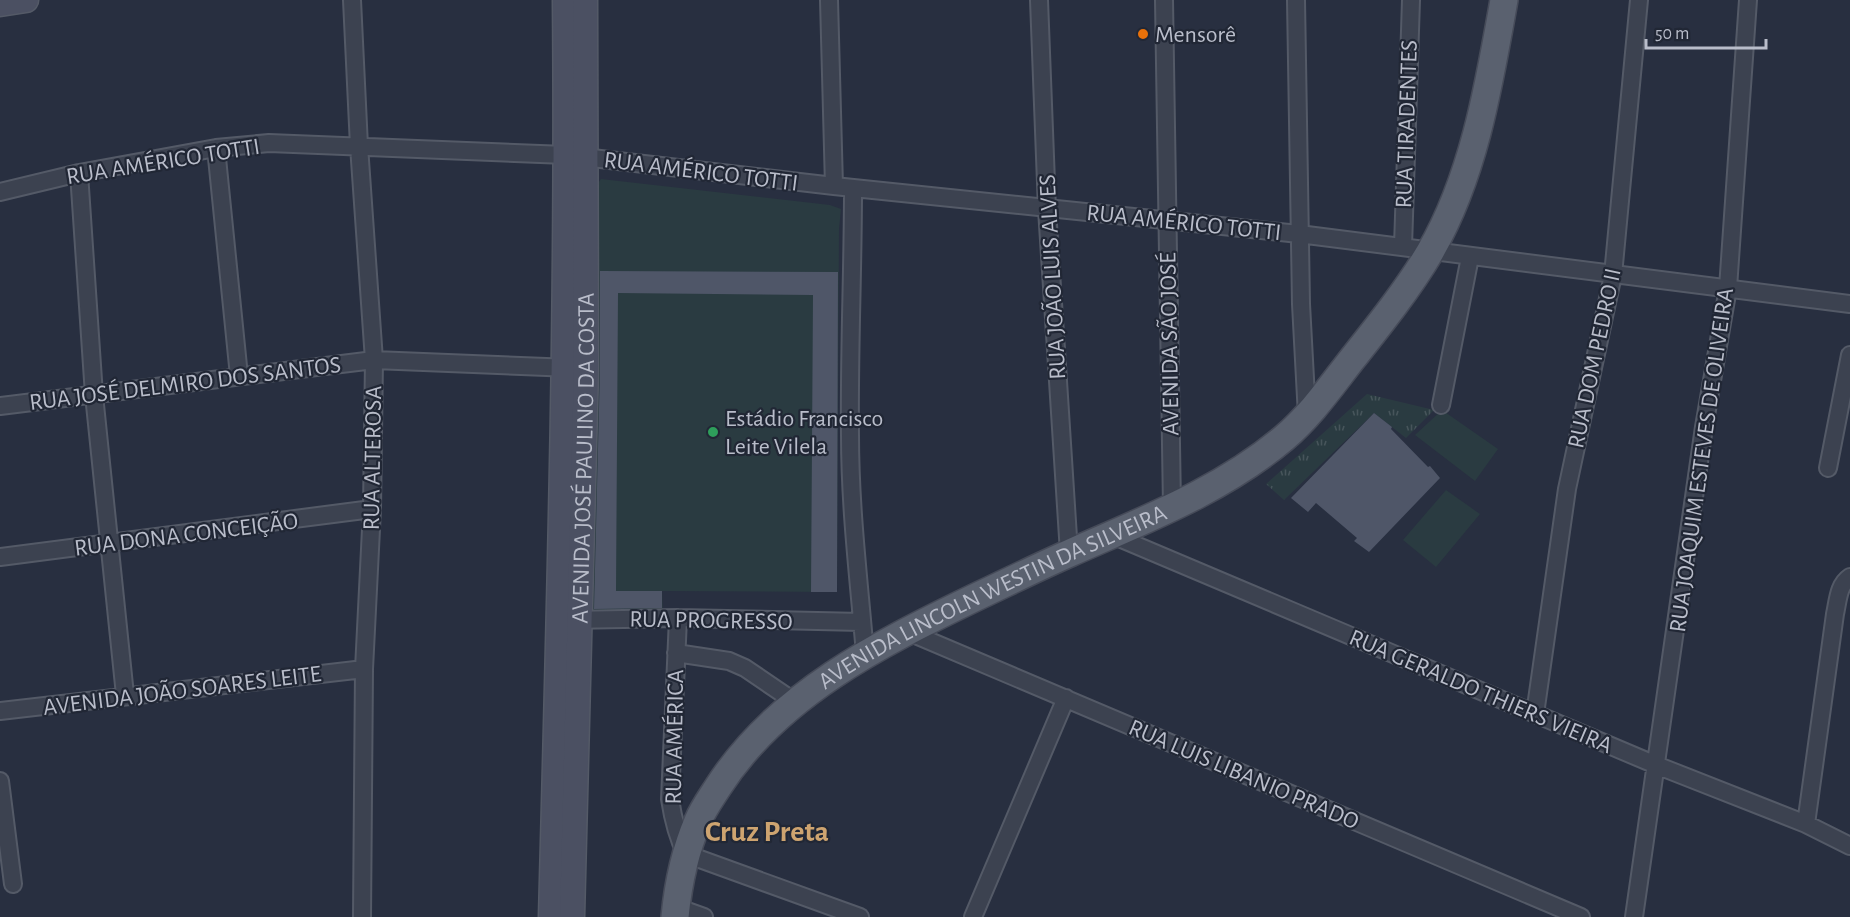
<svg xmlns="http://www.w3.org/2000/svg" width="1850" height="917" font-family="'Alegreya Sans',sans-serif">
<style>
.grass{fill:url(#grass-tufts)}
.pitch{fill:#2a3b41}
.building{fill:#4f5668}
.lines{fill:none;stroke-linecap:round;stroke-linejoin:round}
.street-casing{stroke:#545a67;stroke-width:20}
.secondary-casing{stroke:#545a67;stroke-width:27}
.primary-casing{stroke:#464b59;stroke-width:30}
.street{stroke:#3c4250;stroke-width:16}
.secondary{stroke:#4b5062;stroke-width:24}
.primary{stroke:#5a616f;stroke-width:27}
.food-dot{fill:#e8710a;stroke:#212735;stroke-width:2}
.leisure-dot{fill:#2e9e5b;stroke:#212735;stroke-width:2}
.labels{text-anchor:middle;stroke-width:4.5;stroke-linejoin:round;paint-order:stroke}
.poi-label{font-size:24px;fill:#b9bdca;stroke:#212735;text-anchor:start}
.street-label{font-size:24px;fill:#b9bdca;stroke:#212735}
.district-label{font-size:30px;font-weight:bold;fill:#cea470;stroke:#212735}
</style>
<defs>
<pattern id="grass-tufts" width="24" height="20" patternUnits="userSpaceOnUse" patternTransform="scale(1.5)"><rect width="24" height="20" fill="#2a3b41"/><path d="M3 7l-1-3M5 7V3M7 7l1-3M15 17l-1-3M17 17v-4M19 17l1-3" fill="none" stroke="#47555b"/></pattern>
</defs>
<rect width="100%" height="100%" fill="#282f40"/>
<path class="grass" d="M 1367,394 L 1434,410 L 1406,438 L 1374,413 L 1284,500 L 1266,484 Z"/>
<path class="pitch" d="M 601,179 L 830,205 L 841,209 L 839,229 L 837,592 L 662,591 L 663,615 L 588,615 L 594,188 Z
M 1442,410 L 1498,449 L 1475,481 L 1415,435 Z
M 1446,490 L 1480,514 L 1436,567 L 1403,540 Z"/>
<path class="building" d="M 600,271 L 838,272 L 837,592 L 811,592 L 813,295 L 618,293 L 616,591 L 662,591 L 662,608 L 594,609 L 600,368 Z
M 1374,413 L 1392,427 L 1391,429 L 1428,467 L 1430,466 L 1440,478 L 1369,552 L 1354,541 L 1357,538 L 1316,503 L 1308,512 L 1291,498 Z"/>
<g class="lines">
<defs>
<path id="street" d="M 352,0 L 359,146 L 374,360 L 372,509 L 364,669 L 362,917
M 829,0 L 834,186
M 1039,0 L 1047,209 L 1069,553
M 1164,0 L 1172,507
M 1296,0 L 1301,304 L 1307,416
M 216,148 L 239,376
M 79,173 L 94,395 L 125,695
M 853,188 C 853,270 849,353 850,435 C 850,509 859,581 865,654
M 0,192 L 79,173 L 216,148 L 269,143 L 566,155 L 834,186 L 1299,234 L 1850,304
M 1403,247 L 1411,0
M 1441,405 L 1470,257
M 0,406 L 374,360 L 572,368
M 1828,468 L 1850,355
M 1112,535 L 1656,765 L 1806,824 L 1850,846
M 0,557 L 372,509
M 678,618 L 670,799 C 673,819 677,836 686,854 L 860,917
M 569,620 L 678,618 L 862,622
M 906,631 L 1581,917
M 676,653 L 729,661 L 745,668 L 795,702
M 0,711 L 364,669
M 1535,714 L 1567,489 L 1613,275 L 1639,0
M 0,781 L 13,884
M 1806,824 L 1835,614 C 1838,601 1838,585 1850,577
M 676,907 L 704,917
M 973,917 L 1066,698
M 1634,917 L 1704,427 L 1728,288 L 1748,0"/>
<g id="secondary">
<path d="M 0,4 L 26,0"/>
<path d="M 551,917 C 559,611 568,306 565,0"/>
<path id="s1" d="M 572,917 L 586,368 L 585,0"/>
</g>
<g id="primary">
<path id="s2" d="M 675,917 C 678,885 685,851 698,821 C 703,809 711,798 718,787 C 777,695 879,644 974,598 C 1006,583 1038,567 1070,553 C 1144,520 1221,491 1284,438 C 1311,415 1331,386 1353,358 C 1380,324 1408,289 1430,252 C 1474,176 1489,85 1504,0"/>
</g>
</defs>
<use href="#street" class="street-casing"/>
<use href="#secondary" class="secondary-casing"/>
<use href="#primary" class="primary-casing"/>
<use href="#street" class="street"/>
<use href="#secondary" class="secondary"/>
<use href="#primary" class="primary"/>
</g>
<circle class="food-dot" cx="1143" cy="34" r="6"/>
<circle class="leisure-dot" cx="713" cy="432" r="6"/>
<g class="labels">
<g class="poi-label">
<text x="1155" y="42">Mensorê</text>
<text x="725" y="426">Estádio Francisco<tspan x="725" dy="28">Leite Vilela</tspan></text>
</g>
<g class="street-label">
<text transform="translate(1406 124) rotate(-88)" y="8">RUA TIRADENTES</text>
<text transform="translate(163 161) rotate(-9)" y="8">RUA AMÉRICO TOTTI</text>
<text transform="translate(701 171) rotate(7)" y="8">RUA AMÉRICO TOTTI</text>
<text transform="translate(1184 222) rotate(6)" y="8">RUA AMÉRICO TOTTI</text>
<text transform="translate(1052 277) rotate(-93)" y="8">RUA JOÃO LUIS ALVES</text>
<text transform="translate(1169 344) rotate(-91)" y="8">AVENIDA SÃO JOSÉ</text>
<text transform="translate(1594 358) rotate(-78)" y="8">RUA DOM PEDRO II</text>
<text transform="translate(185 383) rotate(-7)" y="8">RUA JOSÉ DELMIRO DOS SANTOS</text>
<text transform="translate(372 458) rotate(-89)" y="8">RUA ALTEROSA</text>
<text dy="8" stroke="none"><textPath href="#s1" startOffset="459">AVENIDA JOSÉ PAULINO DA COSTA</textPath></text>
<text transform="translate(1701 460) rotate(-82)" y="8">RUA JOAQUIM ESTEVES DE OLIVEIRA</text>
<text transform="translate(186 534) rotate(-7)" y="8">RUA DONA CONCEIÇÃO</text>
<text dy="8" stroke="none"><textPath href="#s2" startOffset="478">AVENIDA LINCOLN WESTIN DA SILVEIRA</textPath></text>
<text transform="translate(711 620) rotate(1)" y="8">RUA PROGRESSO</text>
<text transform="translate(182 690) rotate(-7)" y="8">AVENIDA JOÃO SOARES LEITE</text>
<text transform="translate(1481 691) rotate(23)" y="8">RUA GERALDO THIERS VIEIRA</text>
<text transform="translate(674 737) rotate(-89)" y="8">RUA AMÉRICA</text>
<text transform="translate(1244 774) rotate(23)" y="8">RUA LUIS LIBANIO PRADO</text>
</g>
<g class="district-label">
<text x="767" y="841">Cruz Preta</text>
</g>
</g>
<path d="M1646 39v9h120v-9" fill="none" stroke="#b9bdca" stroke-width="3"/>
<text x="1655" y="39" font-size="18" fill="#b9bdca" stroke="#212735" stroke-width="4.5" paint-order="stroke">50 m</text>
</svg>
